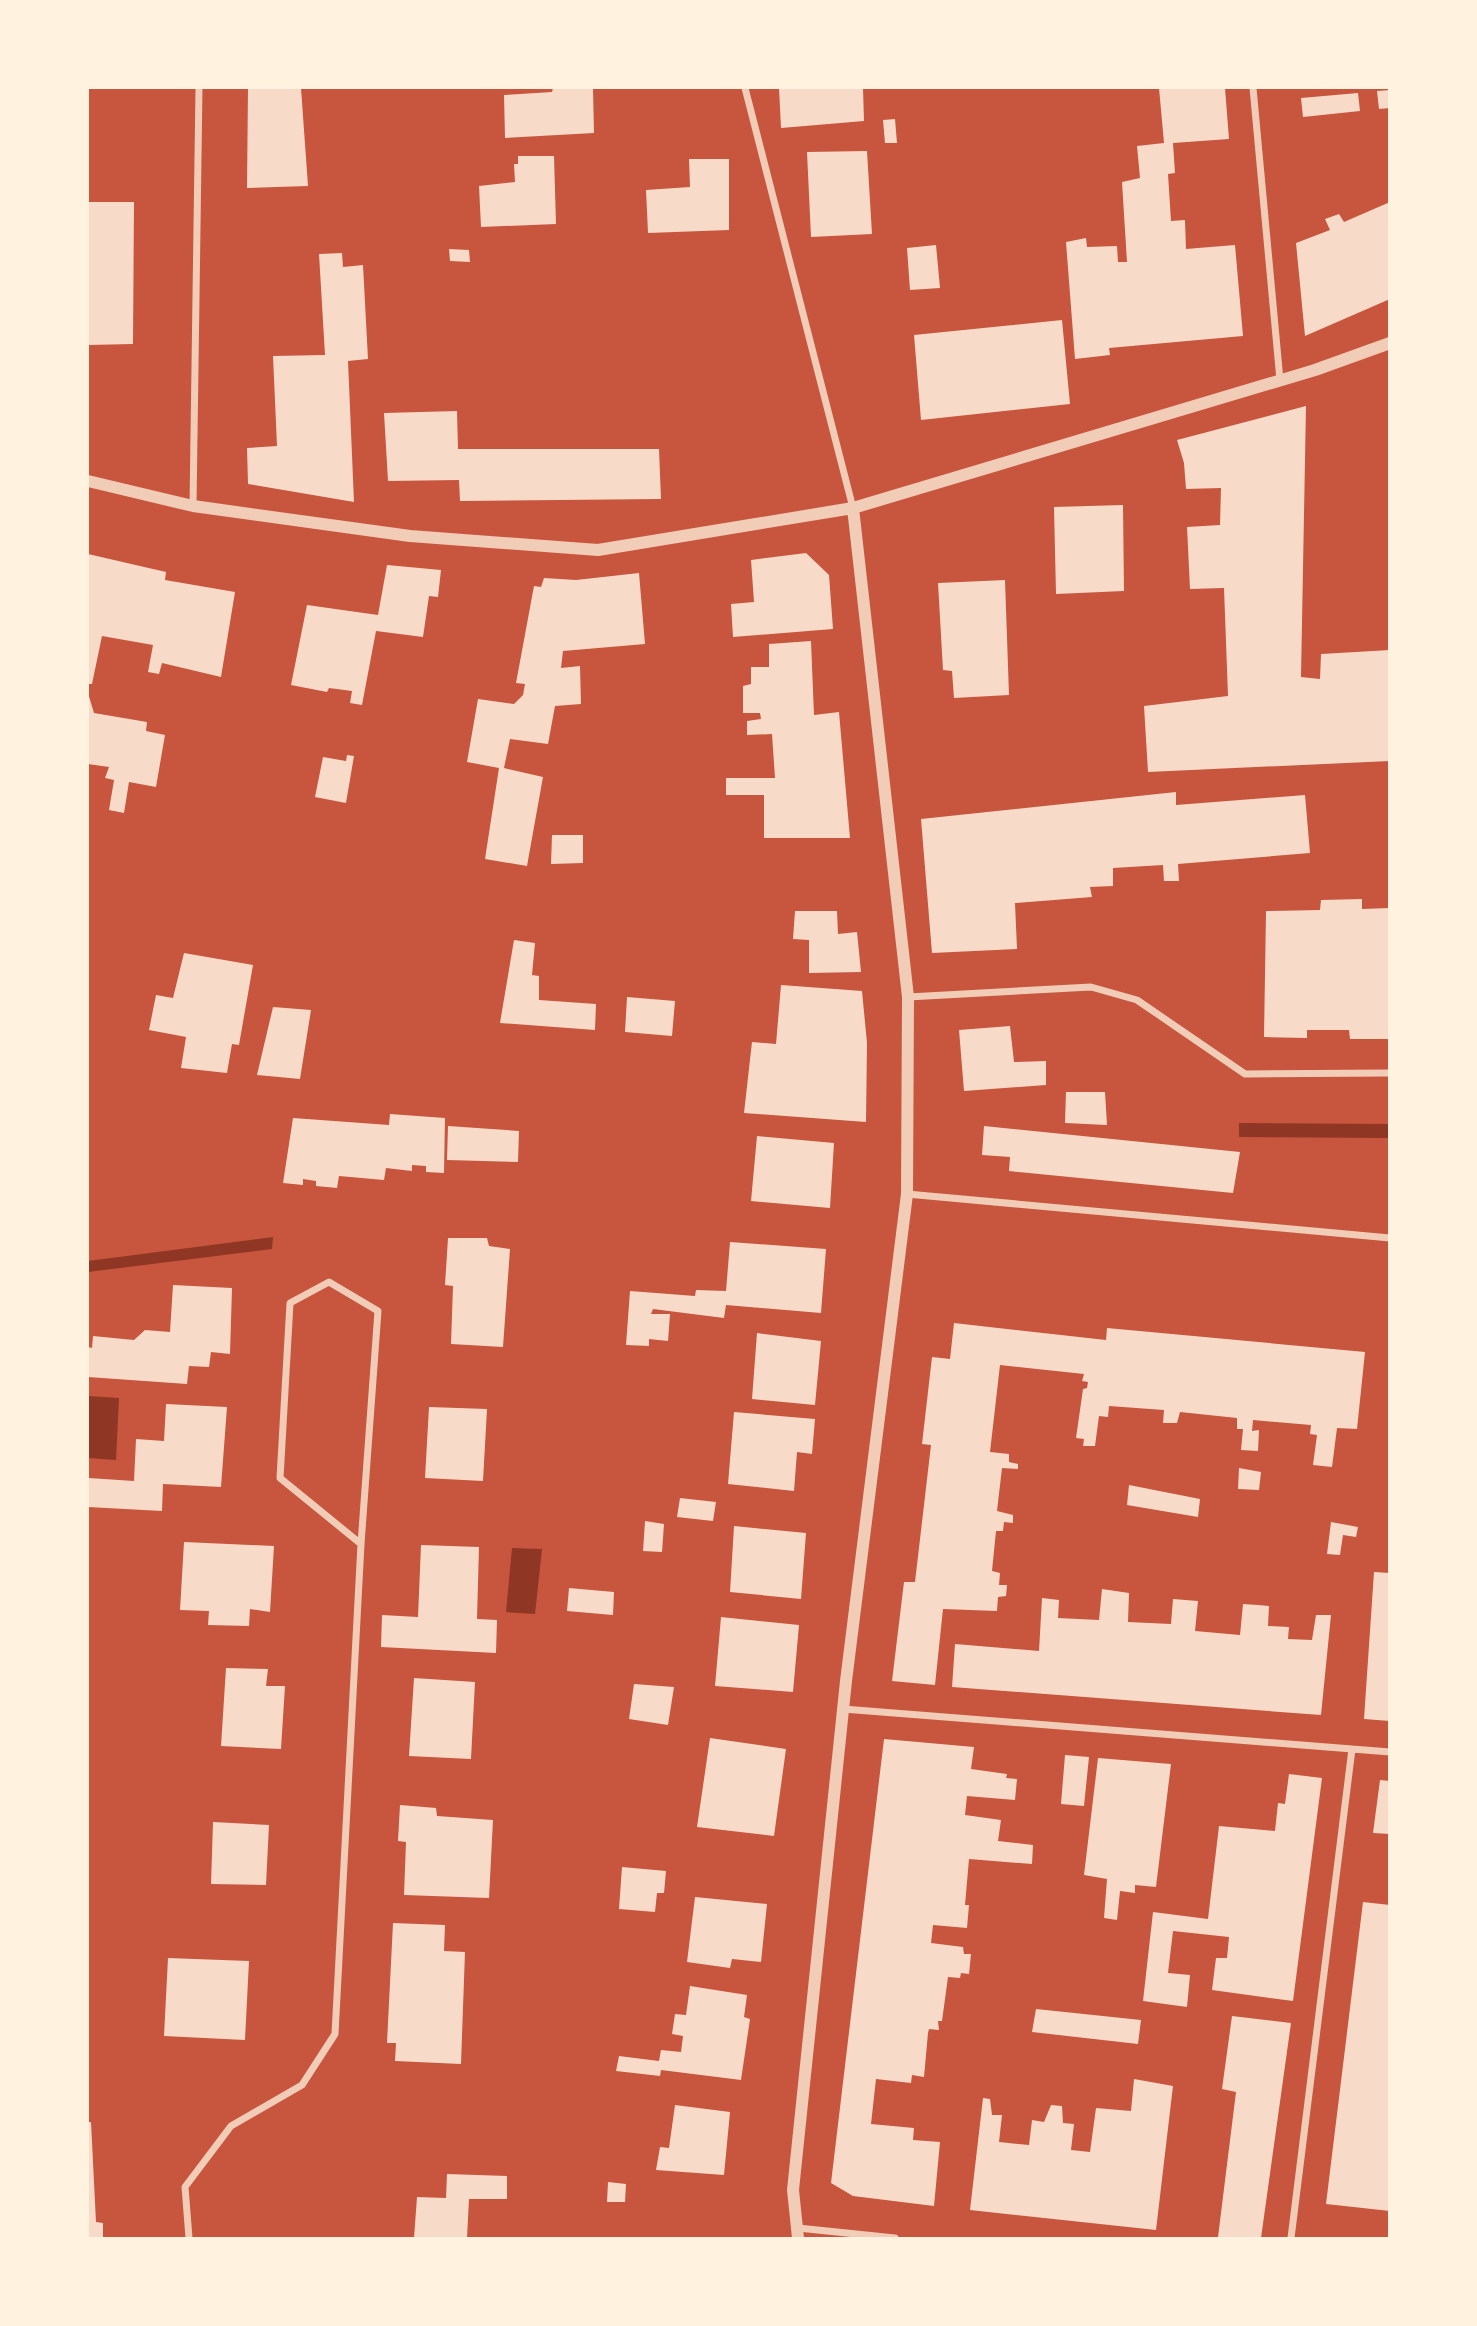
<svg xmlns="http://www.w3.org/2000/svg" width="1477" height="2326" font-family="'Asap Condensed',sans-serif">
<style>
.water{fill:#8f3625}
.building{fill:#f7dbc8}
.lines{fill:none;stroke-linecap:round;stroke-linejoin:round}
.minor{stroke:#f1ccb7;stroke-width:7}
.tertiary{stroke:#f1ccb7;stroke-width:12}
</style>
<rect width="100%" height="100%" fill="#c8553d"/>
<path class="water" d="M 1239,1123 L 1389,1124 L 1389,1138 L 1239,1137 Z
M 273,1237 L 272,1249 L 88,1272 L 88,1261 Z
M 88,1396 L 119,1398 L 116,1460 L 88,1458 Z
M 512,1548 L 542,1549 L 535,1614 L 506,1612 Z"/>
<path class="building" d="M 248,88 L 301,88 L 308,186 L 247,188 Z
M 553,88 L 593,88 L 594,133 L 505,138 L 504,95 L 552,92 Z
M 779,88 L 863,88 L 864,121 L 781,128 Z
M 1159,88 L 1225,88 L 1229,139 L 1173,143 L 1175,173 L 1168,174 L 1171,221 L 1185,220 L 1186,249 L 1235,245 L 1243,336 L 1109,348 L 1110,355 L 1075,359 L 1066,242 L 1086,238 L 1087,247 L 1117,246 L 1118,262 L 1127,262 L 1122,182 L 1140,178 L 1137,146 L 1164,143 Z
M 1390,90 L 1390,108 L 1379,109 L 1377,91 Z
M 1358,93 L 1360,111 L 1303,117 L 1301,98 Z
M 895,119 L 897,143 L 885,143 L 883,120 Z
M 867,151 L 872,234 L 811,237 L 807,152 Z
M 518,156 L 554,156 L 556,224 L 481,227 L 479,186 L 515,182 L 514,164 L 518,164 Z
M 689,159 L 729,159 L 729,230 L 648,233 L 646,190 L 690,187 Z
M 88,202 L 134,202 L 133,344 L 88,345 Z
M 1390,202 L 1390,299 L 1305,336 L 1296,243 L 1330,230 L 1325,219 L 1339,214 L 1344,222 Z
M 936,245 L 940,288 L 910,290 L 907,248 Z
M 449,249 L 469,250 L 470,262 L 450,261 Z
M 342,253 L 343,267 L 363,265 L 368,359 L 348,361 L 354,502 L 248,484 L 247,448 L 277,446 L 273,356 L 325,355 L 319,254 Z
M 1062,320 L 1070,404 L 921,420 L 914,335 Z
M 1306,406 L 1301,677 L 1320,679 L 1321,654 L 1390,650 L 1390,761 L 1148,772 L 1144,706 L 1228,696 L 1224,588 L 1190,589 L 1187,527 L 1220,525 L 1221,488 L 1186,489 L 1184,463 L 1177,440 Z
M 457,411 L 458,449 L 659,449 L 661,499 L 460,501 L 459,480 L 388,481 L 384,413 Z
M 1123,505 L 1124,591 L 1056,594 L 1054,507 Z
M 806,553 L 829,575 L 833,629 L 733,637 L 731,604 L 754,602 L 751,560 Z
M 88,554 L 166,572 L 165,580 L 235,592 L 221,677 L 162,663 L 159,674 L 148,672 L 153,645 L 102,636 L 92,684 L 88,684 Z
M 387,565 L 441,570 L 438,597 L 429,596 L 423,637 L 376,631 L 362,705 L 350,703 L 352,691 L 329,688 L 327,692 L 291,685 L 307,605 L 378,615 Z
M 639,573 L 645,644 L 563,651 L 561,668 L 580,666 L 581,704 L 555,706 L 548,744 L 510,739 L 504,768 L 543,777 L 527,866 L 485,859 L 499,768 L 467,762 L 478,699 L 514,704 L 523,695 L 525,684 L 516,683 L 534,586 L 541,587 L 544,578 L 576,580 Z
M 1005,580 L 1009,695 L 954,698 L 952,671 L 943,670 L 938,583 Z
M 811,641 L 814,715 L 839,712 L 850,838 L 764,838 L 764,795 L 726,795 L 726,778 L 775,778 L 772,734 L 747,735 L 747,721 L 761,719 L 760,713 L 743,713 L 743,686 L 751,684 L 751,667 L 769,667 L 769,644 Z
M 88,693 L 94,713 L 147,722 L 146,731 L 165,735 L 156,787 L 129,782 L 124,813 L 109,810 L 114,780 L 105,778 L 109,767 L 88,764 Z
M 347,755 L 354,756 L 346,803 L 315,797 L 323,757 L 346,761 Z
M 1176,792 L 1176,805 L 1305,795 L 1310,853 L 1178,864 L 1179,881 L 1164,881 L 1163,865 L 1113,868 L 1113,886 L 1090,887 L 1092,897 L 1015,903 L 1017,949 L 932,953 L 921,819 Z
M 552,835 L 583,835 L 583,863 L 551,864 Z
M 1362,899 L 1362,909 L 1390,908 L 1390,1039 L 1350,1039 L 1349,1030 L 1307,1030 L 1307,1038 L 1264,1037 L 1266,911 L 1320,910 L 1321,900 Z
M 795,911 L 837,911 L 838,934 L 857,932 L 861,972 L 809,973 L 809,940 L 793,939 Z
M 514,940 L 535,943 L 532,975 L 539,976 L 539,1000 L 596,1004 L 595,1030 L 500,1023 Z
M 184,953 L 253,965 L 239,1045 L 232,1044 L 227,1073 L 181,1068 L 186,1037 L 149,1030 L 156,995 L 173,998 Z
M 781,985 L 862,991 L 867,1043 L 866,1122 L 744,1113 L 752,1042 L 776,1044 Z
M 627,997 L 675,1001 L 672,1036 L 625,1032 Z
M 273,1007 L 311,1010 L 300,1079 L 257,1075 Z
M 1010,1026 L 1014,1062 L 1046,1061 L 1046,1085 L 964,1091 L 959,1030 Z
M 1066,1092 L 1105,1092 L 1107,1125 L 1065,1123 Z
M 390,1114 L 445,1118 L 444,1173 L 426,1172 L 426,1166 L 412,1165 L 412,1171 L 386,1168 L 384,1180 L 339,1176 L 337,1188 L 316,1186 L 316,1181 L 303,1179 L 303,1185 L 283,1183 L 293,1118 L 389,1125 Z
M 448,1126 L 519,1131 L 518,1162 L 447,1160 Z
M 984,1126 L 1240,1152 L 1233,1193 L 1009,1171 L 1010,1157 L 982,1155 Z
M 757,1136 L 834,1143 L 830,1208 L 751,1201 Z
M 448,1238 L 487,1238 L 489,1246 L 510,1249 L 503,1347 L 451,1344 L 453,1286 L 445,1285 Z
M 730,1242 L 826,1249 L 821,1313 L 726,1305 L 724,1318 L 653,1309 L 651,1314 L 670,1314 L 668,1341 L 649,1339 L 649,1346 L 626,1345 L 630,1291 L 695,1296 L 696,1290 L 726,1291 Z
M 173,1285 L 232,1288 L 230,1354 L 211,1352 L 209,1367 L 189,1366 L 187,1384 L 88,1377 L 88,1347 L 92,1348 L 93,1336 L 134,1340 L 145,1330 L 170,1332 Z
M 954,1323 L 1106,1340 L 1107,1328 L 1365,1352 L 1357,1429 L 1337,1428 L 1332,1467 L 1313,1465 L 1317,1435 L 1310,1434 L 1311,1425 L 1253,1420 L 1252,1431 L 1259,1430 L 1258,1451 L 1241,1450 L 1243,1429 L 1237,1429 L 1237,1418 L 1180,1412 L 1177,1423 L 1163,1423 L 1164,1410 L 1109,1406 L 1108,1417 L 1099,1416 L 1095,1446 L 1083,1446 L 1084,1439 L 1076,1438 L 1083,1389 L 1087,1388 L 1088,1382 L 1082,1381 L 1084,1374 L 1000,1365 L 990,1452 L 1009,1454 L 1009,1462 L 1018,1464 L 1018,1469 L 1002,1468 L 997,1511 L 1013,1515 L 1013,1523 L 1004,1522 L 1003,1531 L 996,1531 L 992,1571 L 1000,1573 L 999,1585 L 1007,1585 L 1006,1596 L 998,1597 L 997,1611 L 943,1609 L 935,1685 L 892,1681 L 904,1582 L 915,1582 L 931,1445 L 922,1444 L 932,1357 L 950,1359 Z
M 757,1333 L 821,1341 L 815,1405 L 752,1399 Z
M 166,1404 L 227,1407 L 221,1487 L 163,1484 L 162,1511 L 88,1507 L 89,1478 L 134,1481 L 136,1439 L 164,1441 Z
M 429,1407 L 487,1409 L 483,1481 L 425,1478 Z
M 734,1412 L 815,1419 L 812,1454 L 797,1452 L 794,1491 L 728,1484 Z
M 1239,1468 L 1261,1472 L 1259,1490 L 1238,1489 Z
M 1129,1485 L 1200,1499 L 1198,1517 L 1127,1505 Z
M 680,1498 L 716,1502 L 713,1521 L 677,1517 Z
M 645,1521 L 664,1524 L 662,1552 L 643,1551 Z
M 1331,1522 L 1358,1527 L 1356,1537 L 1343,1535 L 1340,1555 L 1327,1554 Z
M 734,1526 L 806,1533 L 801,1599 L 730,1592 Z
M 184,1542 L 274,1546 L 270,1612 L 250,1609 L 249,1626 L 208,1625 L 209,1611 L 180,1610 Z
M 421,1545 L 479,1547 L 477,1619 L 497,1620 L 496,1653 L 381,1647 L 382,1615 L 418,1617 Z
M 1374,1572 L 1390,1573 L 1390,1721 L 1364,1719 Z
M 569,1588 L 614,1592 L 613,1615 L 567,1611 Z
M 1102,1589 L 1129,1593 L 1128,1622 L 1171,1624 L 1173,1599 L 1198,1601 L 1195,1631 L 1240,1635 L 1243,1604 L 1258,1605 L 1269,1606 L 1268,1626 L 1289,1627 L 1288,1639 L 1312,1640 L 1316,1615 L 1331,1615 L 1321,1715 L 952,1687 L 955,1644 L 1039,1651 L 1042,1598 L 1059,1600 L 1058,1618 L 1099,1620 Z
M 721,1617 L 799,1625 L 793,1692 L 715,1686 Z
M 226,1668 L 268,1669 L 266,1686 L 285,1686 L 281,1749 L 221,1746 Z
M 414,1678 L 475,1682 L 471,1759 L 409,1756 Z
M 634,1684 L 674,1687 L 668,1725 L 629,1719 Z
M 710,1738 L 786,1749 L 774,1836 L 697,1827 Z
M 884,1739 L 974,1747 L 971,1769 L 1007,1774 L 1006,1778 L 1017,1779 L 1015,1800 L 967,1796 L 965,1815 L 1001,1820 L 998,1841 L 1033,1845 L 1032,1864 L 969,1859 L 965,1905 L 969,1905 L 967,1928 L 933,1925 L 931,1943 L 963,1947 L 964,1954 L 971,1954 L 969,1974 L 961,1973 L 960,1978 L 948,1977 L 942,2021 L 938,2021 L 939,2030 L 929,2029 L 928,2033 L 924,2077 L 912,2075 L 911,2083 L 876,2079 L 871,2124 L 914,2128 L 913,2140 L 940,2142 L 934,2206 L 853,2196 L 831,2183 Z
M 1065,1755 L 1089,1757 L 1084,1806 L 1061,1804 Z
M 1098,1758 L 1171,1764 L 1156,1887 L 1135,1885 L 1135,1893 L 1120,1891 L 1117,1920 L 1104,1918 L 1107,1879 L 1084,1875 Z
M 1289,1774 L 1322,1778 L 1293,2001 L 1212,1990 L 1216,1958 L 1227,1958 L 1229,1937 L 1173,1931 L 1168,1973 L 1190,1975 L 1187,2007 L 1143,2001 L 1153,1912 L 1208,1919 L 1219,1826 L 1275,1831 L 1278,1803 L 1285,1804 Z
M 1380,1780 L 1390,1781 L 1390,1834 L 1373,1833 Z
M 400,1805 L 436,1808 L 437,1816 L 493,1820 L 489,1898 L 404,1895 L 406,1842 L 398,1841 Z
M 213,1822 L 269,1825 L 266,1885 L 211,1884 Z
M 622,1867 L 666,1871 L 664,1893 L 657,1893 L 655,1912 L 619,1909 Z
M 695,1897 L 767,1904 L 761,1962 L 732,1959 L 730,1968 L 687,1962 Z
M 1363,1902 L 1390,1905 L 1390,2211 L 1326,2204 Z
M 393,1923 L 445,1925 L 444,1951 L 465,1952 L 461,2064 L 395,2061 L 396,2043 L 387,2043 Z
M 168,1958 L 249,1961 L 245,2040 L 164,2036 Z
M 690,1986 L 747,1995 L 744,2017 L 750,2019 L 741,2080 L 661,2070 L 660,2076 L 616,2071 L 619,2056 L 659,2061 L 661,2050 L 681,2052 L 683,2036 L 672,2034 L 675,2014 L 686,2015 Z
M 1036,2009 L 1141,2020 L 1138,2044 L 1032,2032 Z
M 1232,2016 L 1291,2023 L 1261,2238 L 1218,2237 L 1236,2092 L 1222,2089 Z
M 1134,2079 L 1173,2086 L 1156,2230 L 970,2210 L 983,2098 L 990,2099 L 992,2115 L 1002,2115 L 999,2142 L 1029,2145 L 1032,2120 L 1044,2122 L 1051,2105 L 1062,2106 L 1063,2123 L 1074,2124 L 1071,2150 L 1090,2152 L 1096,2108 L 1131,2111 Z
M 675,2105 L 730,2112 L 724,2175 L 656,2170 L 660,2147 L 669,2148 Z
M 88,2122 L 91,2122 L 96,2222 L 103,2223 L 103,2238 L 88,2238 Z
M 447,2174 L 507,2176 L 507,2199 L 469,2199 L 467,2238 L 414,2238 L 417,2197 L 446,2198 Z
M 608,2182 L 626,2184 L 625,2202 L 607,2202 Z"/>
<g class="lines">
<path class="minor" d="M 745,88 L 853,508
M 1253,88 L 1280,380
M 193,506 L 199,88
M 908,997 L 1091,987 L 1137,1000 L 1245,1074 L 1390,1073
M 907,1194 L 1390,1238
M 843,1709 L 1390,1752
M 798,2228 L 895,2238
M 189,2238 L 185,2187 L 231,2126 L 302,2085 L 335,2034 L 361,1544 L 378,1311 L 329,1282 L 290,1303 L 280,1478 L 361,1544
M 1291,2238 L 1352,1749"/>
<path class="tertiary" d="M 88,481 L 193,506 L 410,536 L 598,550 L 853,508 L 1315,370 L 1390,343
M 798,2238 L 793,2190 L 846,1681 L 907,1194 L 908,997 L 853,508"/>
</g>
<rect width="1477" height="2326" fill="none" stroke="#fff3e0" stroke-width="178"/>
</svg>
